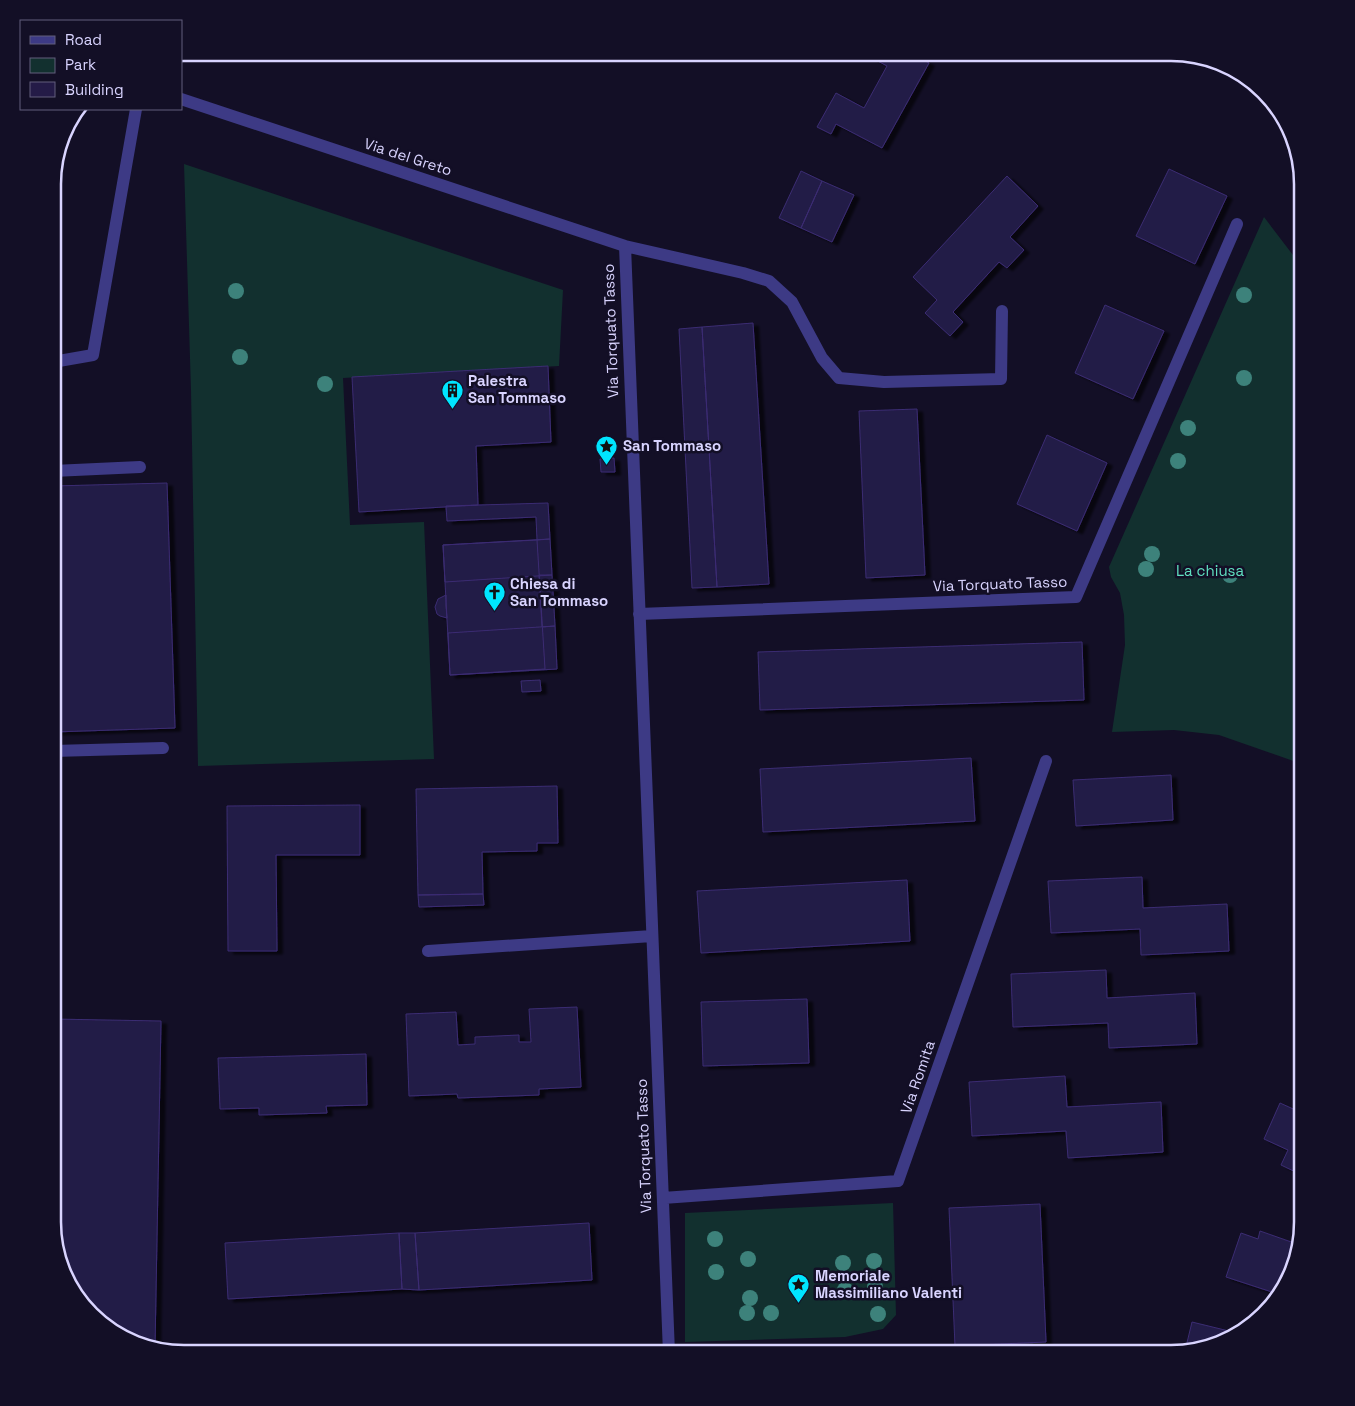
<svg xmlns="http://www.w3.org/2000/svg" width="1355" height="1406" font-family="'Space Grotesk',sans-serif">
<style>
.green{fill:#12302f}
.building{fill:#241b47;stroke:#3b2d73;filter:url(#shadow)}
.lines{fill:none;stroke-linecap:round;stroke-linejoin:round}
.lane{stroke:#3d3a85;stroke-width:12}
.street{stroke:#3d3a85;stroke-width:12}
.tree{fill:#3d827b}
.labels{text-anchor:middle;stroke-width:5;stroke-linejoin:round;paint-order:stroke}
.street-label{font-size:15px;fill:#d9d4ff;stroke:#130f26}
.poi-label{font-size:15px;font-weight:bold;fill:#d9d4ff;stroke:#130f26;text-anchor:start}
.park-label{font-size:15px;fill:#5fe0c0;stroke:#130f26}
.rim{fill:none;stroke:#d9d4ff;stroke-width:2.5}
</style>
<defs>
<filter id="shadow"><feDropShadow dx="5.5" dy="3" stdDeviation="1" flood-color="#0009"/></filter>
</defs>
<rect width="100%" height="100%" fill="#130f26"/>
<path class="green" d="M 184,164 L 563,290 L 559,366 L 343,378 L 350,525 L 424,522 L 434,759 L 198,766 L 191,390 Z
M 1264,217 L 1296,259 L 1302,262 L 1302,764 L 1219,735 L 1174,730 L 1112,732 L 1125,645 L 1124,615 L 1120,593 L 1111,577 L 1109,567 Z
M 893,1203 L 896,1315 L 883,1329 L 845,1337 L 685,1342 L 685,1213 Z"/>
<path class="building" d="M 865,53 L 910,53 L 929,63 L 882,148 L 836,124 L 831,134 L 817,127 L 836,93 L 864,108 L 887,66 L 865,54 Z
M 1169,169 L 1227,196 L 1195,264 L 1136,236 Z
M 801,171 L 822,181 L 801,228 L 779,218 Z
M 1007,176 L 1038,206 L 1010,237 L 1024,250 L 1007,268 L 999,262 L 953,312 L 963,322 L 950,336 L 925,313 L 937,300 L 913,277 Z
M 822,181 L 854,195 L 832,242 L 801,228 Z
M 1105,305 L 1164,331 L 1133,399 L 1075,373 Z
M 753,323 L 769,584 L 717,587 L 702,327 Z
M 702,327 L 717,587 L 692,588 L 679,329 Z
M 548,366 L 551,442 L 476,446 L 478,505 L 359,512 L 352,377 Z
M 917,409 L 925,575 L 866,578 L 859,411 Z
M 1047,435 L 1107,463 L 1077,531 L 1017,504 Z
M 614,458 L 615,472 L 601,472 L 600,459 Z
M 167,483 L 175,728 L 53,732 L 53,486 Z
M 548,503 L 550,539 L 537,540 L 536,517 L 447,521 L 446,506 Z
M 550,539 L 552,575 L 445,582 L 443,545 Z
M 537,540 L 545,669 L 450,675 L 443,545 Z
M 539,575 L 552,575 L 555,626 L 542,627 Z
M 446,595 L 446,606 L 447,618 L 440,616 L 437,614 L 435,607 L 438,599 Z
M 555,626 L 557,669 L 450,675 L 448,633 Z
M 1082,642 L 1084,700 L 760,710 L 758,652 Z
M 540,680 L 541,691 L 522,692 L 521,681 Z
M 971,758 L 975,821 L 763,832 L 760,769 Z
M 1171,775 L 1173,820 L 1076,826 L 1073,780 Z
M 557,786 L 558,843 L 537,843 L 537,851 L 482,852 L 483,894 L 418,895 L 416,789 Z
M 360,805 L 360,855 L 276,855 L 277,951 L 228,951 L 227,806 Z
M 1142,877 L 1143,908 L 1227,904 L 1229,951 L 1141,955 L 1140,929 L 1051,933 L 1048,881 Z
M 907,880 L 910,941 L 701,953 L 697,891 Z
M 483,894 L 484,905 L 419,907 L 418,895 Z
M 1106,970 L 1107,998 L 1195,993 L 1197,1044 L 1109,1048 L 1108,1023 L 1013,1027 L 1011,974 Z
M 807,999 L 809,1063 L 703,1066 L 701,1002 Z
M 577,1007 L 581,1087 L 539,1089 L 539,1095 L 458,1098 L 457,1094 L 409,1096 L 406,1014 L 456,1012 L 458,1045 L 475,1044 L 475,1037 L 519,1035 L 519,1042 L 531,1042 L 529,1009 Z
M 53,1019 L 161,1021 L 155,1347 L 126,1340 L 85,1308 L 60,1264 L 53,1222 Z
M 366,1054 L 367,1105 L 326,1106 L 327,1113 L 259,1115 L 259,1108 L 220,1109 L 218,1058 Z
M 1065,1076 L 1067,1107 L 1161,1102 L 1163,1152 L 1068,1158 L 1066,1131 L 972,1136 L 969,1082 Z
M 1280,1103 L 1302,1113 L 1302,1175 L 1281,1165 L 1288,1150 L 1264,1139 Z
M 1040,1204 L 1046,1342 L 955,1346 L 949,1208 Z
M 589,1223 L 592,1280 L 419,1290 L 415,1233 Z
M 1260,1231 L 1297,1244 L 1289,1280 L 1278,1294 L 1226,1277 L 1241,1233 L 1258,1239 Z
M 399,1233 L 415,1233 L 419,1290 L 402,1289 Z
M 399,1233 L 402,1289 L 228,1299 L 225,1243 Z
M 1192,1322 L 1237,1333 L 1213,1346 L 1185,1351 Z"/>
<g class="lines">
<path class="lane" d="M 53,362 L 93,355 L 136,109
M 53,471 L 140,467
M 53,751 L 163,748"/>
<path class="street" d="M 181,99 L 625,246 L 743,273 L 769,281 L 792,302 L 822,358 L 839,378 L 884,382 L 1001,379 L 1002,311
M 625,246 L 669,1353
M 639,614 L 1076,597 L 1237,224
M 428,951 L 652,936
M 663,1198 L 898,1181 L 1046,761"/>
</g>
<g class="tree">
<circle cx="236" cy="291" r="8"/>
<circle cx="1244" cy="295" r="8"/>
<circle cx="240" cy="357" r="8"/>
<circle cx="1244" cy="378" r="8"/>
<circle cx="325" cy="384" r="8"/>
<circle cx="1188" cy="428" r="8"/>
<circle cx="1178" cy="461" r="8"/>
<circle cx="1152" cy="554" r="8"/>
<circle cx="1146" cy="569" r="8"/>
<circle cx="1230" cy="575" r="8"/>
<circle cx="715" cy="1239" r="8"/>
<circle cx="748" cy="1259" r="8"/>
<circle cx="874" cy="1261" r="8"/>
<circle cx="843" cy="1263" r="8"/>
<circle cx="716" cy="1272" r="8"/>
<circle cx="875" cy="1287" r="8"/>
<circle cx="845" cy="1290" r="8"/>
<circle cx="750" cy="1298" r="8"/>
<circle cx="747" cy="1313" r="8"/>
<circle cx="771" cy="1313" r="8"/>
<circle cx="878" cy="1314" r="8"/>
</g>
<defs>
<symbol id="building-pin" viewBox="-11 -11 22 30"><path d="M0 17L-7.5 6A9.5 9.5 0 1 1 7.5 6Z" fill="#00e5ff" stroke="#130f26"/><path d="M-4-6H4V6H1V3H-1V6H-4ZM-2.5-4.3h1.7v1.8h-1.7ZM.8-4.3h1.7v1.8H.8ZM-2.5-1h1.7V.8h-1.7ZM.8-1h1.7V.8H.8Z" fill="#111"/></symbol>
<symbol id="sight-pin" viewBox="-11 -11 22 30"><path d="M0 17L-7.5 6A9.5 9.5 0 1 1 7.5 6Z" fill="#00e5ff" stroke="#130f26"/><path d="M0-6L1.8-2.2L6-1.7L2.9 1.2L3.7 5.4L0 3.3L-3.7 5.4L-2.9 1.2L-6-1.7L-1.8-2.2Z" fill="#111"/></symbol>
<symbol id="church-pin" viewBox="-11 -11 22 30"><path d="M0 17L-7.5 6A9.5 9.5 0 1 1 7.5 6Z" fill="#00e5ff" stroke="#130f26"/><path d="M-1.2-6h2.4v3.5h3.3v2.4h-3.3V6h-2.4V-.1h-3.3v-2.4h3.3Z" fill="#111"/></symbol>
</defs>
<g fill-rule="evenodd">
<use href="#building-pin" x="440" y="378" width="25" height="34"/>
<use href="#sight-pin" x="594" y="434" width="25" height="34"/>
<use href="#church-pin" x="482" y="580" width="25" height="34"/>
<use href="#sight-pin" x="786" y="1272" width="25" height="34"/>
</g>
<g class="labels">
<g class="street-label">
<text transform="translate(408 157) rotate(18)" y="5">Via del Greto</text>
<text transform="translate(611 331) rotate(-92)" y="5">Via Torquato Tasso</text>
<text transform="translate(1000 584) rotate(-2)" y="5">Via Torquato Tasso</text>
<text transform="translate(918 1077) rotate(-71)" y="5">Via Romita</text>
<text transform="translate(644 1146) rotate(-92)" y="5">Via Torquato Tasso</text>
</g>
<g class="poi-label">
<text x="468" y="386">Palestra<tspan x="468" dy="17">San Tommaso</tspan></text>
<text x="623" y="451">San Tommaso</text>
<text x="510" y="589">Chiesa di<tspan x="510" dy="17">San Tommaso</tspan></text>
<text x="815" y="1281">Memoriale<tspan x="815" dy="17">Massimiliano Valenti</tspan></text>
</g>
<g class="park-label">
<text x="1210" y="576">La chiusa</text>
</g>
</g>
<path d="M0 0H1355V1406H0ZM184 61H1171A123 123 0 0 1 1294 184V1222A123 123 0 0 1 1171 1345H184A123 123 0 0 1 61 1222V184A123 123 0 0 1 184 61Z" fill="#130f26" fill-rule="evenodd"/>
<path class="rim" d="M184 61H1171A123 123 0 0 1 1294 184V1222A123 123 0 0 1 1171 1345H184A123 123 0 0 1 61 1222V184A123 123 0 0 1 184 61Z"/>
<rect x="20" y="20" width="162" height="90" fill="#130f26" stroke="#625e7d"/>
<rect x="30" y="36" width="25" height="8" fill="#3d3a85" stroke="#625e7d"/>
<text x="65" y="45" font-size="15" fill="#d9d4ff">Road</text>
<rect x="30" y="58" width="25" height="15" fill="#12302f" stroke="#625e7d"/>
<text x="65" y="70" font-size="15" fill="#d9d4ff">Park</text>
<rect x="30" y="82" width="25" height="15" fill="#241b47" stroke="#625e7d"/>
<text x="65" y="95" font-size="15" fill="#d9d4ff">Building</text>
</svg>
